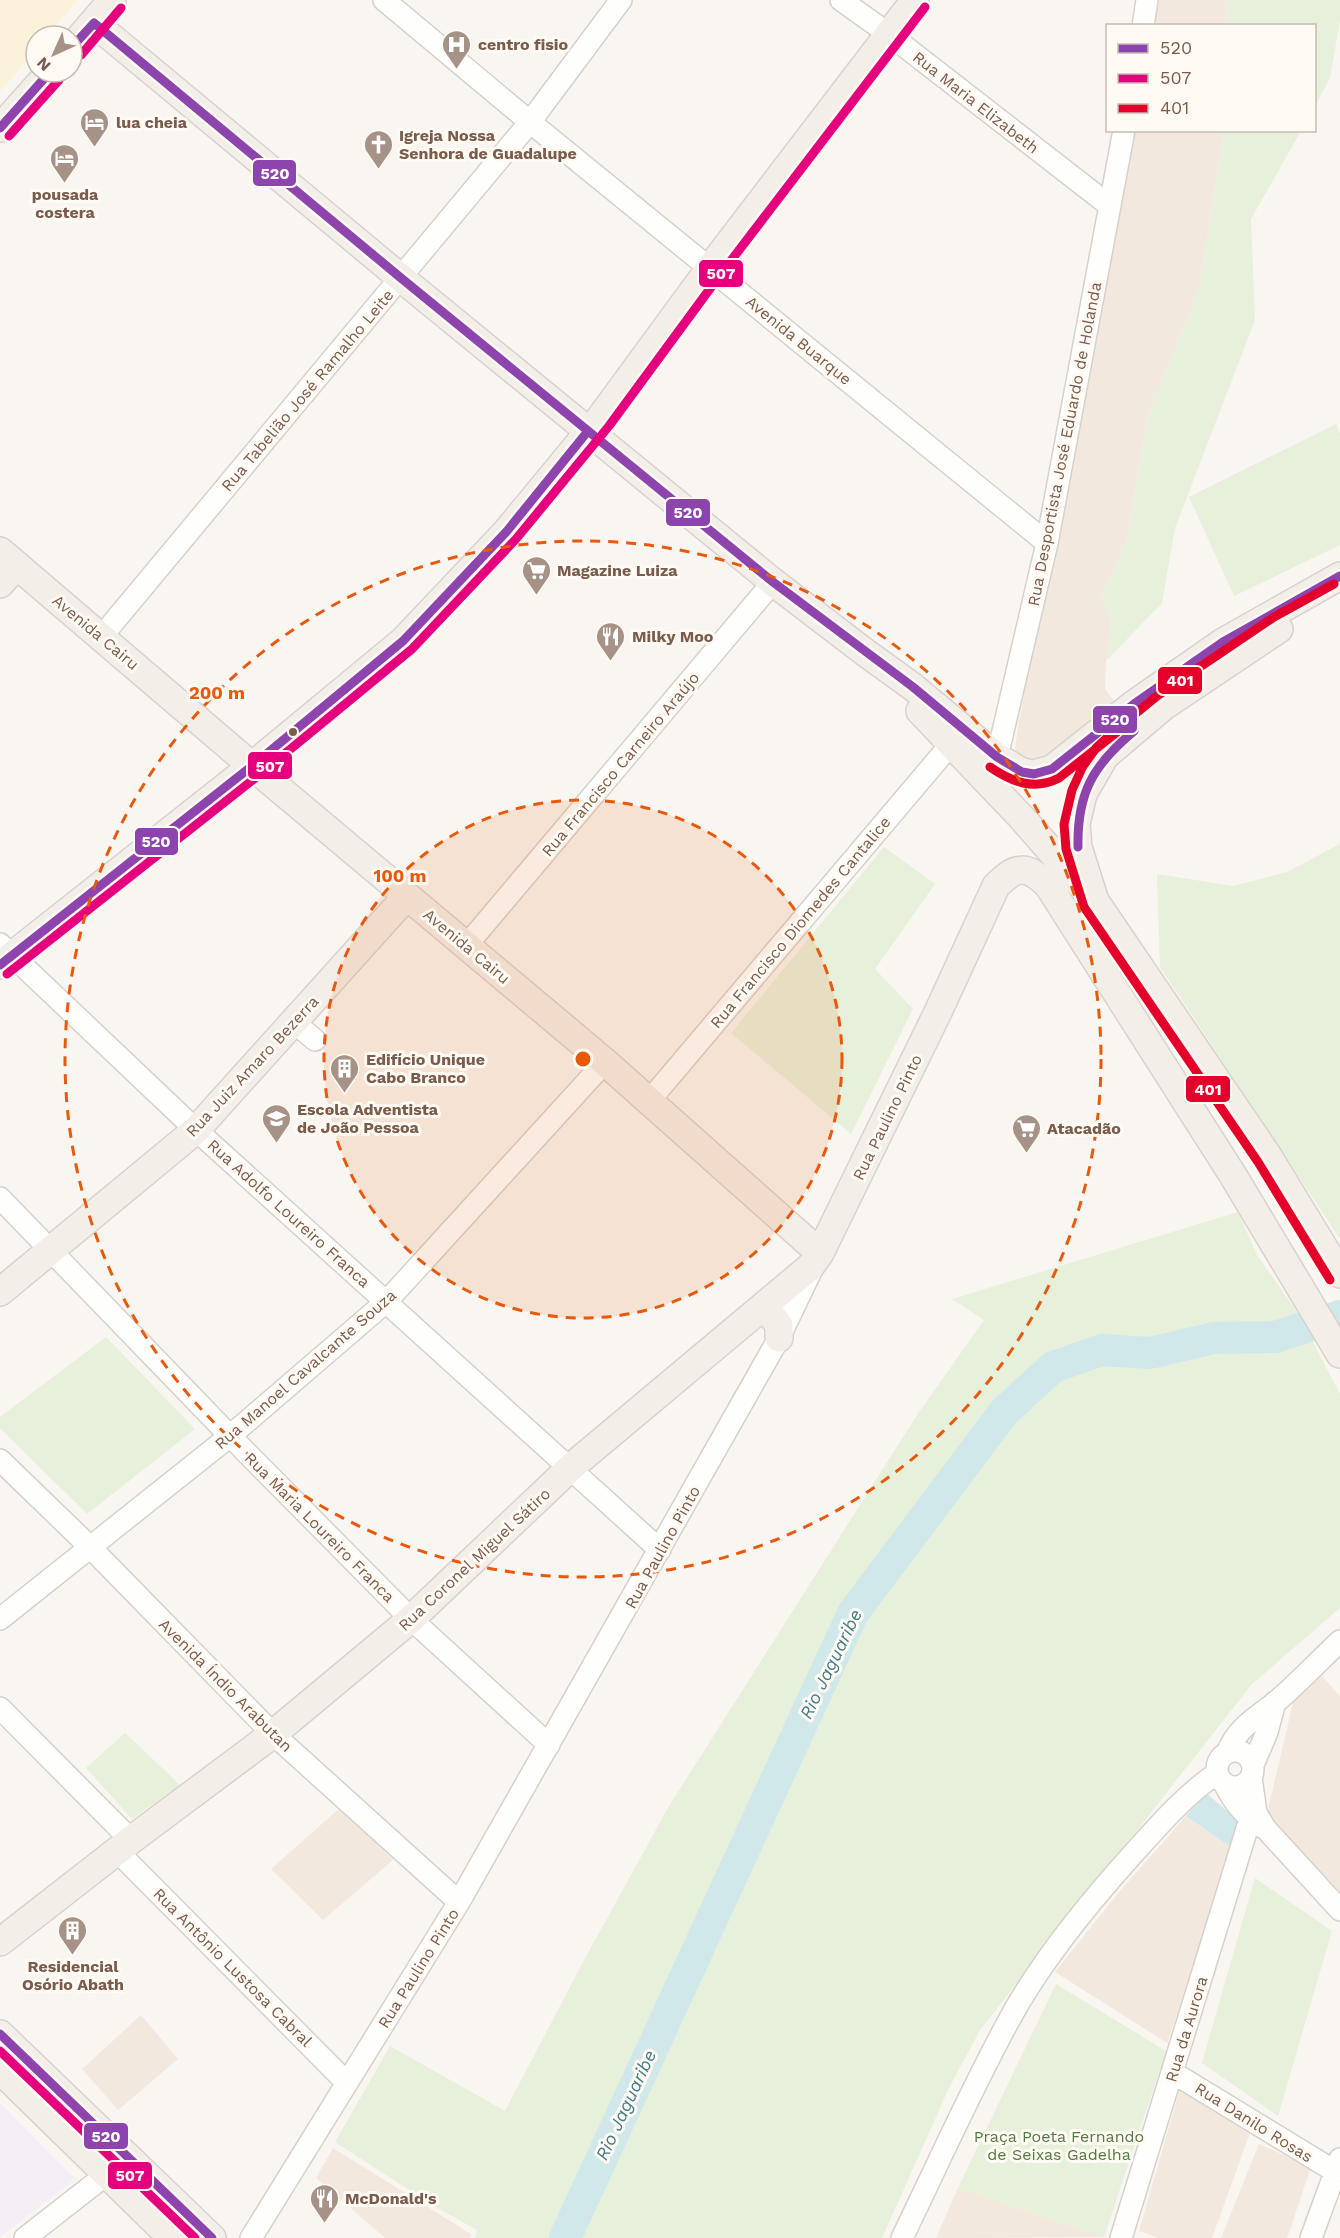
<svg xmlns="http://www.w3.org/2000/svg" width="1340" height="2238" font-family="'Work Sans',sans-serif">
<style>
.residential{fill:#f2e8de}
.education{fill:#f6eef6}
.green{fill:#e7f0db}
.sand{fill:#fbf2d9}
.water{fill:#d0e8ea}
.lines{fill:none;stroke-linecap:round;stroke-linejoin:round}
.river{stroke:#d0e8ea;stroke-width:32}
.minor-casing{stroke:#d7d1cb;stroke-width:24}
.major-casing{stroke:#dad1cc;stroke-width:30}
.minor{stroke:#fefefd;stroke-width:21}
.major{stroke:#f3eee8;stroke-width:27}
.bus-1-casing{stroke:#fffaf3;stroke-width:14}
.bus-2-casing{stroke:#fffaf3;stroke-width:14}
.bus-3-casing{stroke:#fffaf3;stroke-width:14}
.bus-1{stroke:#8e44ad;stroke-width:9}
.bus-2{stroke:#e5007d;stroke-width:9}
.bus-3{stroke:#e4002b;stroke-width:9}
.ring{fill:none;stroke:#e8590c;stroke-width:3;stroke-dasharray:10 8}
.bus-dot{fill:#7a5c4d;stroke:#fffaf3;stroke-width:2}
.labels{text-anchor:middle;stroke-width:6;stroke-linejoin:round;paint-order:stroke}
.poi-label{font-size:16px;font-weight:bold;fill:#7a5c4d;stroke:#fffaf3;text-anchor:start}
.street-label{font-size:16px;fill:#7a5c4d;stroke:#fffaf3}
.park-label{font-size:16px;fill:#537a41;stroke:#fffaf3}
.water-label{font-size:18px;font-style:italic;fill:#437c86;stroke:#fffaf3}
.centre{fill:#e8590c;stroke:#fffaf3;stroke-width:3}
.ring-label{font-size:18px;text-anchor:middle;font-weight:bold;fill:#e8590c;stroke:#fffaf3;stroke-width:6;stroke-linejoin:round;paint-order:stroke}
.line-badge{stroke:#fffaf3;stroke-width:2}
.badge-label{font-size:16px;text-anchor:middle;font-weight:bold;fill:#fff}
</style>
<rect width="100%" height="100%" fill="#f9f5f0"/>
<path class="residential" d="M 1153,0 L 1226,0 L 1227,25 L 1150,26 Z
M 1133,131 L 1224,131 L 1199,290 L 1148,415 L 1127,540 L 1101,596 L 1112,621 L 1106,661 L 1105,689 L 1118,706 L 1033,766 L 1018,760 L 1015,749 L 1018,727 Z
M 1322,1676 L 1340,1696 L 1340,1892 L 1267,1814 L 1294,1698 Z
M 341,1807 L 393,1860 L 323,1920 L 271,1869 Z
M 1186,1816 L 1235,1850 L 1167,2043 L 1055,1972 L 1120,1891 Z
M 141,2015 L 178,2059 L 118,2110 L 82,2069 Z
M 1182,2082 L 1251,2130 L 1212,2238 L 1159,2238 L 1139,2231 Z
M 1259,2144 L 1311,2167 L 1287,2238 L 1221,2238 Z
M 333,2148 L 471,2234 L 470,2238 L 385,2238 L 316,2178 Z
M 958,2188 L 1104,2237 L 936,2238 Z"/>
<path class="education" d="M 0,2103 L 75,2179 L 0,2237 Z"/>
<path class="green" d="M 1226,0 L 1340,0 L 1340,20 L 1330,78 L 1315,106 L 1314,26 L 1227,25 Z
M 1224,131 L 1301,131 L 1251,219 L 1255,320 L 1175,528 L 1162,603 L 1106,661 L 1112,621 L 1101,596 L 1127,540 L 1148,415 L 1199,290 Z
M 1336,424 L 1340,434 L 1340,545 L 1234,596 L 1189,497 Z
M 1340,844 L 1340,1239 L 1160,967 L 1157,874 L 1233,886 L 1287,872 Z
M 884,847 L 935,884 L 875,969 L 913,1009 L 851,1134 L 731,1033 Z
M 1238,1212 L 1257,1255 L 1297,1312 L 1340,1394 L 1340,1608 L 1252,1684 L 980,2030 L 949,2088 L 882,2238 L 475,2238 L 477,2230 L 434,2206 L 335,2142 L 390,2046 L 505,2111 L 583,1962 L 669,1806 L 917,1415 L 984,1320 L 952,1299 Z
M 106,1337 L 195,1429 L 87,1514 L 0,1428 L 0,1417 Z
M 125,1733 L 180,1785 L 132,1819 L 86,1768 Z
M 1255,1878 L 1332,1931 L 1278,2116 L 1202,2063 Z
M 1056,1984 L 1166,2051 L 1104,2237 L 958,2188 Z"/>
<path class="sand" d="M 0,0 L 77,0 L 47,36 L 36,36 L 36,49 L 0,91 Z"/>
<path class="water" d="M 1206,1793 L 1244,1825 L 1235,1850 L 1186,1816 Z"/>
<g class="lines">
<path class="river" d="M 565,2238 L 853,1613 L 1004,1412 L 1053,1367 L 1102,1350 L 1150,1353 L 1214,1338 L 1275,1337 L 1340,1316"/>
<defs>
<path id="minor" d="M 384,0 L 530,122 L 1047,543
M 841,0 L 890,35 L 1110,206
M 1143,26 L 1147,0
M 102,636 L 530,122 L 621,0
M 997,757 L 1047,543 L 1124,130
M 0,944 L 196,1130 L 660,1550
M 466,946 L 773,582
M 294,1022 L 315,1040
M 649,1101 L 951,744
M 0,1198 L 230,1436 L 411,1619 L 549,1745
M 0,1460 L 90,1547 L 273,1734 L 459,1902
M 0,1619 L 230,1436 L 387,1301 L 605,1062
M 0,1708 L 131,1840
M1217 1769a18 18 0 1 1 36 0a18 18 0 1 1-36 0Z
M 1228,1751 C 1237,1728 1257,1717 1276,1702 C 1298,1683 1319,1661 1340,1641
M 1253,1765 L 1267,1732 L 1275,1702
M 1251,1777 L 1256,1813 L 1265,1828 L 1340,1910
M 1224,1783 C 1234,1802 1243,1815 1262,1827
M 118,1852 L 347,2083
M 1172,2072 L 1336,2172
M 25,2238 L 107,2174
M 251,2238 L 459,1902 L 779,1338 L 814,1265
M 902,2238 C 937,2166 970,2092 1008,2022 C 1040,1962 1087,1905 1132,1855 C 1159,1825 1184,1796 1217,1773
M 1121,2238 L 1250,1819 L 1256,1813
M 1311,2238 L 1340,2159"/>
<path id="major" d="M 94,23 L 401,278 L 773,582 L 866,653 L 913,687 L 997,757 L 1022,772 L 1034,774 L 1052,769 L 1134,704 L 1223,642 L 1340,576
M 72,47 L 112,0
M 0,128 L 50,72
M 0,551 L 252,766 L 605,1062 L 820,1253
M 0,584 L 17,565
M 1279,629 L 1164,706 L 1105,756 L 1083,794 L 1076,824 L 1078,847 L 1095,901 L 1268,1156 L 1340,1274
M 920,711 L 1022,818 L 1087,892
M 0,965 L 252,766 L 403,641 L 507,531 L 600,418 L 710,268 L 915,0
M 0,1292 L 196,1130 L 407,896
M 764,1306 L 779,1325 L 779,1338
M 0,1942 L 131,1840 L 273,1734 L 411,1619 L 570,1468 L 810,1267 L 820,1253 L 938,1012 L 996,886 C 1017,865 1026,865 1048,885 L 1234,1177 L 1340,1354
M 0,2034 L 212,2238
M 0,2070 L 172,2238"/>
</defs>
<use href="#minor" class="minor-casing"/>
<use href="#major" class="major-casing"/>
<use href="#minor" class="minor"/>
<use href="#major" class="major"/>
<defs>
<path id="bus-1" d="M 72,47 L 94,23 L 401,278 L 773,582 L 913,687 L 997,757 L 1022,772 L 1034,774 L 1052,769 L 1134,704 L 1223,642 L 1340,576
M 0,128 L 50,72
M 1078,847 C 1077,793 1093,765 1134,731
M 0,965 L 252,766 L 403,641 L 507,531 L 588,431
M 0,2034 L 212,2238"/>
<path id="bus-2" d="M 81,55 L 121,8
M 9,136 L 59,80
M 7,974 L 259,775 L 412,649 L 516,539 L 609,426 L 720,275 L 925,7
M 0,2051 L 195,2238"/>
<path id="bus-3" d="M 990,767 C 1012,782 1034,791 1059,778 L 1126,725
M 1330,1280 L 1258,1162 L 1084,907 L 1066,849 L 1064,824 L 1072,790 L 1083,766 L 1096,748 L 1112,733 L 1157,696 L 1274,617 L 1334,584"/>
</defs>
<use href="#bus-1" class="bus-1-casing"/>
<use href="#bus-2" class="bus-2-casing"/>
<use href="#bus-3" class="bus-3-casing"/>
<use href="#bus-1" class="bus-1"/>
<use href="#bus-2" class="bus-2"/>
<use href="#bus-3" class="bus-3"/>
</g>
<circle cx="583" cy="1059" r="259" fill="#e8590c" fill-opacity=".12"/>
<g class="ring">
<circle cx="583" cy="1059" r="259"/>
<circle cx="583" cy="1059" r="518"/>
</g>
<defs>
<symbol id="hospital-pin" viewBox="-11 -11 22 30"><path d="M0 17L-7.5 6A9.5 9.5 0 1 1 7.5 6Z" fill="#a69286" stroke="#fffaf3"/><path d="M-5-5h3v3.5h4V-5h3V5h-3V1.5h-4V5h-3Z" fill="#fff"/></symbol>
<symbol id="hotel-pin" viewBox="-11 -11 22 30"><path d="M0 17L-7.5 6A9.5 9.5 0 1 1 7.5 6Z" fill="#a69286" stroke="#fffaf3"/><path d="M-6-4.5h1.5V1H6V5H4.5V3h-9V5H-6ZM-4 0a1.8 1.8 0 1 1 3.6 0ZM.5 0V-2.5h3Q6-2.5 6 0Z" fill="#fff"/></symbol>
<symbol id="church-pin" viewBox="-11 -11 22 30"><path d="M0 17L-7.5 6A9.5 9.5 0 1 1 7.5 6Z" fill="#a69286" stroke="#fffaf3"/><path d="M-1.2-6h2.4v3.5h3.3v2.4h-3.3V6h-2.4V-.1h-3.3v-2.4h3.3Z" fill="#fff"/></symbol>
<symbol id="supermarket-pin" viewBox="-11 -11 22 30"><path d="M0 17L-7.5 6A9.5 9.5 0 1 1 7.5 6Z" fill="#a69286" stroke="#fffaf3"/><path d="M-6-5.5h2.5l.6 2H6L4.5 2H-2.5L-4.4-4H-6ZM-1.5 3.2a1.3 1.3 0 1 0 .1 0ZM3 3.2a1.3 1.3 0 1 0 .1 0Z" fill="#fff"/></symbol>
<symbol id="restaurant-pin" viewBox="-11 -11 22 30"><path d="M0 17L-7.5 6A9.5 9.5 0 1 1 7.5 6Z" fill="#a69286" stroke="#fffaf3"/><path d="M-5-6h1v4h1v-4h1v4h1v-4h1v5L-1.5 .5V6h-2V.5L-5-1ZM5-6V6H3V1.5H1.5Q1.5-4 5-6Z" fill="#fff"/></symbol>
<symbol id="building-pin" viewBox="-11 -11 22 30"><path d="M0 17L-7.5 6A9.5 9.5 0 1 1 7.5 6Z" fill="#a69286" stroke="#fffaf3"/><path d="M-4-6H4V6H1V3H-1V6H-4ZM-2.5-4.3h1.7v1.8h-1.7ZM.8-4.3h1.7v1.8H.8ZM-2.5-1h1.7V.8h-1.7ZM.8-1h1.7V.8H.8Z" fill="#fff"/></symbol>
<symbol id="school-pin" viewBox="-11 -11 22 30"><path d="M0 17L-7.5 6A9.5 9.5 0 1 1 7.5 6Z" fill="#a69286" stroke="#fffaf3"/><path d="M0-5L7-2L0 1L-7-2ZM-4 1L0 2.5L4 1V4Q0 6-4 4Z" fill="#fff"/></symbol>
</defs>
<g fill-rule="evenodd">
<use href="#hospital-pin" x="440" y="28" width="33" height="45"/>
<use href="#hotel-pin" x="78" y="106" width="33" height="45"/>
<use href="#church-pin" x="362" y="128" width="33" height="45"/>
<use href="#hotel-pin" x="48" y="142" width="33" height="45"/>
<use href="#supermarket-pin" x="520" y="554" width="33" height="45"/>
<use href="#restaurant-pin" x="594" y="620" width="33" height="45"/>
<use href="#building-pin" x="328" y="1052" width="33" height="45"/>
<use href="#school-pin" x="260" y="1102" width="33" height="45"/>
<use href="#supermarket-pin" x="1010" y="1112" width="33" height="45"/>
<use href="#building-pin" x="56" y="1914" width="33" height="45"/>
<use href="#restaurant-pin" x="308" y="2182" width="33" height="45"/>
</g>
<circle class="bus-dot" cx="293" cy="732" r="5"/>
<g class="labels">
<g class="poi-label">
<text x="478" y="50">centro fisio</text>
<text x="116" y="128">lua cheia</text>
<text x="399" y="141">Igreja Nossa<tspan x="399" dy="18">Senhora de Guadalupe</tspan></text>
<text x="65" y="200" text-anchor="middle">pousada<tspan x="65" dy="18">costera</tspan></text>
<text x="557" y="576">Magazine Luiza</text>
<text x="632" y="642">Milky Moo</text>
<text x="366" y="1065">Edifício Unique<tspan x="366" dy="18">Cabo Branco</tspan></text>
<text x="297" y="1115">Escola Adventista<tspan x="297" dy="18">de João Pessoa</tspan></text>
<text x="1047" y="1134">Atacadão</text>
<text x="73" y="1972" text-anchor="middle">Residencial<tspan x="73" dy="18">Osório Abath</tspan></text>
<text x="345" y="2204">McDonald's</text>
</g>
<g class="street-label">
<text transform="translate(976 102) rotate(38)" y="6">Rua Maria Elizabeth</text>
<text transform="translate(799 340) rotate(39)" y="6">Avenida Buarque</text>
<text transform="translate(307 390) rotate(-50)" y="6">Rua Tabelião José Ramalho Leite</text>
<text transform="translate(1064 444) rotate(-79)" y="6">Rua Desportista José Eduardo de Holanda</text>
<text transform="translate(96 632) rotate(40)" y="6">Avenida Cairu</text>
<text transform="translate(620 764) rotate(-50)" y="6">Rua Francisco Carneiro Araújo</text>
<text transform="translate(800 922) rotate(-50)" y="6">Rua Francisco Diomedes Cantalice</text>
<text transform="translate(467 946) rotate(40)" y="6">Avenida Cairu</text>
<text transform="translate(252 1066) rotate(-47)" y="6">Rua Juiz Amaro Bezerra</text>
<text transform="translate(887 1117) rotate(-64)" y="6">Rua Paulino Pinto</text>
<text transform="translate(289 1213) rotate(42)" y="6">Rua Adolfo Loureiro Franca</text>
<text transform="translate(305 1369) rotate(-41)" y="6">Rua Manoel Cavalcante Souza</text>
<text transform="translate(320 1527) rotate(45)" y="6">Rua Maria Loureiro Franca</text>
<text transform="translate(662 1547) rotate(-61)" y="6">Rua Paulino Pinto</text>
<text transform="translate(474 1559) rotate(-43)" y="6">Rua Coronel Miguel Sátiro</text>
<text transform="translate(226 1685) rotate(45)" y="6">Avenida Índio Arabutan</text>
<text transform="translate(233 1967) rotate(45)" y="6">Rua Antônio Lustosa Cabral</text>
<text transform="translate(418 1968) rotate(-58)" y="6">Rua Paulino Pinto</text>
<text transform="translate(1186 2029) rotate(-73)" y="6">Rua da Aurora</text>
<text transform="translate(1254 2122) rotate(32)" y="6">Rua Danilo Rosas</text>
</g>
<g class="park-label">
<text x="1059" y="2142">Praça Poeta Fernando<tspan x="1059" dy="18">de Seixas Gadelha</tspan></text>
</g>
<g class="water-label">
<text transform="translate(831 1664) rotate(-64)" y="6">Rio Jaguaribe</text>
<text transform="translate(626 2105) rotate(-65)" y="6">Rio Jaguaribe</text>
</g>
</g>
<circle cx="583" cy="1059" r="9" class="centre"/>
<g class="ring-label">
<text x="217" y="699">200 m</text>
<text x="400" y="882">100 m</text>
</g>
<g class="line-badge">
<rect x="252" y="159" width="45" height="28" rx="6" fill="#8e44ad"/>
<rect x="698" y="259" width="46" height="29" rx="6" fill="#e5007d"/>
<rect x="665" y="498" width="46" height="29" rx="6" fill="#8e44ad"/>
<rect x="1157" y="666" width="46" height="29" rx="6" fill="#e4002b"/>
<rect x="1092" y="705" width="46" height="29" rx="6" fill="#8e44ad"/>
<rect x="247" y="751" width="46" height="29" rx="6" fill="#e5007d"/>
<rect x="134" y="827" width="45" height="29" rx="6" fill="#8e44ad"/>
<rect x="1185" y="1075" width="46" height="28" rx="6" fill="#e4002b"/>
<rect x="83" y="2122" width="46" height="28" rx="6" fill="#8e44ad"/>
<rect x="107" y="2161" width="46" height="29" rx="6" fill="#e5007d"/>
</g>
<g class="badge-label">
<text x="275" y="179">520</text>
<text x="721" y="279">507</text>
<text x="688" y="518">520</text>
<text x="1180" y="686">401</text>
<text x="1115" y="725">520</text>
<text x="270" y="772">507</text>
<text x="156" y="847">520</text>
<text x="1208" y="1095">401</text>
<text x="106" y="2142">520</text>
<text x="130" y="2181">507</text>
</g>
<rect x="1106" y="24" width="210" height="108" fill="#fffaf3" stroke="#cabbb1" stroke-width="1.5"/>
<rect x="1118" y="44" width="30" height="9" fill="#8e44ad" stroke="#cabbb1" stroke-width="1.5"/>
<text x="1160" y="54" font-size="18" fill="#7a5c4d">520</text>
<rect x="1118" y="74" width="30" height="9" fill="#e5007d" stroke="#cabbb1" stroke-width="1.5"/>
<text x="1160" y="84" font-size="18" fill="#7a5c4d">507</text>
<rect x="1118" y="104" width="30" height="9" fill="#e4002b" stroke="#cabbb1" stroke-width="1.5"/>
<text x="1160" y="114" font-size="18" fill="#7a5c4d">401</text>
<g transform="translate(54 54) rotate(225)"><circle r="28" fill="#fffaf3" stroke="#cabbb1" stroke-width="1.5"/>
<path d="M0-4.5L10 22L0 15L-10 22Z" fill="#a69286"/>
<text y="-9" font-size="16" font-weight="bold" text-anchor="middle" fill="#7a5c4d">N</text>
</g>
</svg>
